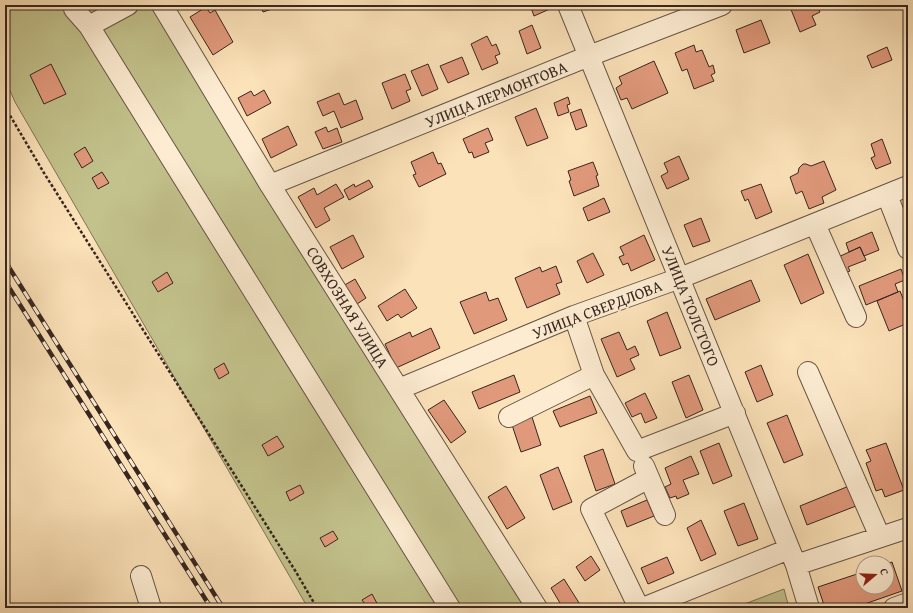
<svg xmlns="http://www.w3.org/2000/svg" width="913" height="613" font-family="'Gentium Book Plus',serif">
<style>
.green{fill:#c3c28c;stroke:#7d7456}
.building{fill:#e1997c;stroke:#37261f}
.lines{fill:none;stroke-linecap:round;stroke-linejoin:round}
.minor-casing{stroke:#685546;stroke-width:22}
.path{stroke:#37261f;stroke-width:2.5;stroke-dasharray:3 2;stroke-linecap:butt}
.minor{stroke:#fdecd2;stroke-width:20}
.rail-casing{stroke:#37261f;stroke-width:4.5}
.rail{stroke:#fdecd2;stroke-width:3;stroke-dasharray:9;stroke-linecap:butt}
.labels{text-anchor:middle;stroke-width:3;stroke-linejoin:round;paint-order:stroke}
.street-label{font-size:16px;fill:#37261f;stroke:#fdecd2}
</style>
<rect width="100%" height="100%" fill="#fce2b9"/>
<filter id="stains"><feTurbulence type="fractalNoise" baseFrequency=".005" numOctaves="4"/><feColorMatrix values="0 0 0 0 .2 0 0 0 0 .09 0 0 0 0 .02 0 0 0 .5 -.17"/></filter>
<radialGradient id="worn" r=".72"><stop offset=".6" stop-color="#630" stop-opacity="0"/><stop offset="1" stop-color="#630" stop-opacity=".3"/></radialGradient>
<path class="green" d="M 5,5 L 162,5 L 536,608 L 308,608 L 15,102 L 5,79 Z
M 784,589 L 789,608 L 734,608 Z"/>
<path class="building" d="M 260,5 L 274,5 L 275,8 L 263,12 Z
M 530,5 L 551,5 L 552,8 L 534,16 Z
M 794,5 L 817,5 L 820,12 L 812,16 L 816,25 L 800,32 L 790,7 Z
M 854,5 L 867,5 L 856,10 Z
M 206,7 L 210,13 L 215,10 L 233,42 L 213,55 L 190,17 Z
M 761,20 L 770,43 L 744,53 L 736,30 Z
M 532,25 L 541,48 L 527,54 L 519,31 Z
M 487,36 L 492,46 L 496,44 L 500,54 L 495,56 L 498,63 L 482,70 L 471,44 Z
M 694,45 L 696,52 L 702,50 L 709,67 L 713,65 L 715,73 L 711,75 L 714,81 L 694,89 L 687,69 L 682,71 L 675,53 Z
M 887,47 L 892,60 L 872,68 L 867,56 Z
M 462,57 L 469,74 L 448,83 L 440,66 Z
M 654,61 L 668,93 L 632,109 L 627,98 L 621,100 L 616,88 L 622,84 L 619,77 Z
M 51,64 L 66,94 L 44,104 L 30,75 Z
M 428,64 L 438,89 L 422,96 L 411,71 Z
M 405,74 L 411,89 L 406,91 L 410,101 L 392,109 L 382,83 Z
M 264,90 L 271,103 L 247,116 L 238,98 L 251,91 L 254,96 Z
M 339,93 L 344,105 L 356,100 L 363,119 L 341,128 L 334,111 L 323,116 L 317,102 Z
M 568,97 L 570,104 L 567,105 L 569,112 L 558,116 L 554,103 Z
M 536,108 L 548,138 L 527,146 L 515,117 Z
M 581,109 L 587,126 L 576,130 L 570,113 Z
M 288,126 L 297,145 L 271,158 L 262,139 Z
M 326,127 L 328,132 L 337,128 L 342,142 L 323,149 L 315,132 Z
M 488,128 L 493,140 L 485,143 L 489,152 L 474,158 L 472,152 L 469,153 L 463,139 Z
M 882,139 L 891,163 L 876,169 L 871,158 L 875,156 L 871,144 Z
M 85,147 L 93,161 L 82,168 L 74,154 Z
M 433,152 L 438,164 L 441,163 L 446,174 L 419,187 L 413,175 L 416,174 L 411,162 Z
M 679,156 L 689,179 L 667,189 L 661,176 L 668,172 L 664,163 Z
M 824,161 L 836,190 L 822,197 L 824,203 L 809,209 L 802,191 L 796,194 L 790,177 L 798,173 L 799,168 L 803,164 L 806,164 L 811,166 Z
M 593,162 L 598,175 L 596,176 L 599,186 L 574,196 L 569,181 L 571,180 L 568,171 Z
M 102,172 L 109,183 L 98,189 L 92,178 Z
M 369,180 L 373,187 L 349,200 L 344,190 L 354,184 L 355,187 Z
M 336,184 L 344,197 L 324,208 L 330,220 L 316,228 L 298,197 L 314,188 L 317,195 Z
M 761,184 L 772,212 L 756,219 L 748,199 L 745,201 L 741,191 Z
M 604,198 L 610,212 L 588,221 L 583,208 Z
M 701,218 L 710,241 L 693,247 L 684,225 Z
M 872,232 L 879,250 L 864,256 L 860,247 L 849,252 L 846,243 Z
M 353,235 L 364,257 L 342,269 L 330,247 Z
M 644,235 L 655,260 L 631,271 L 628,263 L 623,265 L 619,257 L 624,255 L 620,247 Z
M 860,247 L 866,260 L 848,267 L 850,271 L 841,275 L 834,259 Z
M 593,253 L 604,275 L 587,283 L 577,261 Z
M 808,254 L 824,293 L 801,304 L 784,265 Z
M 556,266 L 562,282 L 556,284 L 560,294 L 527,308 L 515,278 L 540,267 L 542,272 Z
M 901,269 L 905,280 L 895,284 L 898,292 L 866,305 L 859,286 Z
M 167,272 L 173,283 L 158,292 L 152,282 Z
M 355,279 L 366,298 L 354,306 L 343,286 Z
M 751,280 L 760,301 L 715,320 L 706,299 Z
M 405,289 L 417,308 L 401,318 L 398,314 L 387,321 L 378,306 Z
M 900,291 L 908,311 L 908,323 L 889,331 L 877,301 Z
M 486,292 L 489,301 L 498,298 L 507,320 L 474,334 L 460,302 Z
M 667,312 L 681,348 L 660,356 L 647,321 Z
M 431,328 L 440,348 L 396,368 L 385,344 L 410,332 L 412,337 Z
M 619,332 L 627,350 L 635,346 L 639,355 L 630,359 L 635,369 L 617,377 L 601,339 Z
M 224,363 L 229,373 L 219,379 L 214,369 Z
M 761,365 L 773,395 L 757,402 L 745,372 Z
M 514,375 L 520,392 L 479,409 L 472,392 Z
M 689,375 L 703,410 L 686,418 L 672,382 Z
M 645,393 L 657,418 L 645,423 L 641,413 L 632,417 L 625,403 Z
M 590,396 L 597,413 L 560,427 L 553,411 Z
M 444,400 L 466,432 L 451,443 L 428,410 Z
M 787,415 L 803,455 L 784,463 L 767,423 Z
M 532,417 L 541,445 L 521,452 L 512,425 Z
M 277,436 L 284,447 L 268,456 L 262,445 Z
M 719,443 L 732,476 L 713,484 L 700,451 Z
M 886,443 L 904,490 L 885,497 L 882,489 L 876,491 L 866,463 L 871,461 L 866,450 Z
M 603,449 L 615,484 L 596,491 L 584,456 Z
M 691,456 L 699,474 L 683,480 L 689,494 L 677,499 L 676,496 L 670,498 L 665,487 L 671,484 L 665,468 Z
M 558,467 L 572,502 L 553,510 L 540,475 Z
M 300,485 L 304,493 L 290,501 L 286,492 Z
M 506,486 L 525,518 L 507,529 L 488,497 Z
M 849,486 L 856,506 L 807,525 L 800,506 Z
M 647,500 L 654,516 L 627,527 L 621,511 Z
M 744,503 L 758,539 L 738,546 L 724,511 Z
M 701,520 L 716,554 L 701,561 L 687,528 Z
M 333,531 L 338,539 L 325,547 L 320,538 Z
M 591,556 L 600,570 L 585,581 L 576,567 Z
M 667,557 L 674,573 L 648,584 L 641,568 Z
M 892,562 L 902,591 L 856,607 L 856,608 L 825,608 L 818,587 L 863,572 L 863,587 L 887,587 L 887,564 Z
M 564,579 L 581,606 L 578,608 L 563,608 L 551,588 Z
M 372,594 L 379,607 L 377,608 L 368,608 L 362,600 Z"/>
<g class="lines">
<defs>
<path id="minor" d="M 162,5 L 270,185 L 537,608
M 568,5 L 796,565 L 809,608
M 74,9 L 89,26 L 450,608
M 89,26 L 128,5
M 270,185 L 589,56 L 722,5
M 887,195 L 908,249
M 815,224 L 856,317
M 574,316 L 594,375 L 637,451 L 735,413
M 808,372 L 880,537
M 399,389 L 574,316 L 680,278 L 908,186
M 509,417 L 594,375
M 644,466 L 665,515
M 796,565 L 908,528
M 141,576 L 151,608
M 639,608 L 591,509 L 649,478
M 643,608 L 789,549
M 894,608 L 908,603"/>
</defs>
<use href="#minor" class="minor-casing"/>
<path class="path" d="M 5,107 L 44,173 L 296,572 L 317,608
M 905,547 L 908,555"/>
<use href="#minor" class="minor"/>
<defs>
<path id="rail" d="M 5,261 L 223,608
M 5,281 L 211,608"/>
</defs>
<use href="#rail" class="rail-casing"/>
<use href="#rail" class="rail"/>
</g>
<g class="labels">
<g class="street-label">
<text transform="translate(496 94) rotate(-22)" y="6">УЛИЦА ЛЕРМОНТОВА</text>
<text transform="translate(691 306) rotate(68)" y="6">УЛИЦА ТОЛСТОГО</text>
<text transform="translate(348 307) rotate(58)" y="6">СОВХОЗНАЯ УЛИЦА</text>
<text transform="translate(597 309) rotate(-21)" y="6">УЛИЦА СВЕРДЛОВА</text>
</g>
</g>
<rect width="913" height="613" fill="none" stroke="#fce2b9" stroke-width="20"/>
<rect x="6" y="6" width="901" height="601" fill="none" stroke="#37261f" stroke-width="2"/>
<rect x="10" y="10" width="893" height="593" fill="none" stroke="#37261f"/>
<g transform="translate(875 575) rotate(71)"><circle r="19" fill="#fdecd2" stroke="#ae9d8a"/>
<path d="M0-3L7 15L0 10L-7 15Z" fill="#8f2418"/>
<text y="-6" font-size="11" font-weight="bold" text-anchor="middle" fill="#37261f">С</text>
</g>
<rect width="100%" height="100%" filter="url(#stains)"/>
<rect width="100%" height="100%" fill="url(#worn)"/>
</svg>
